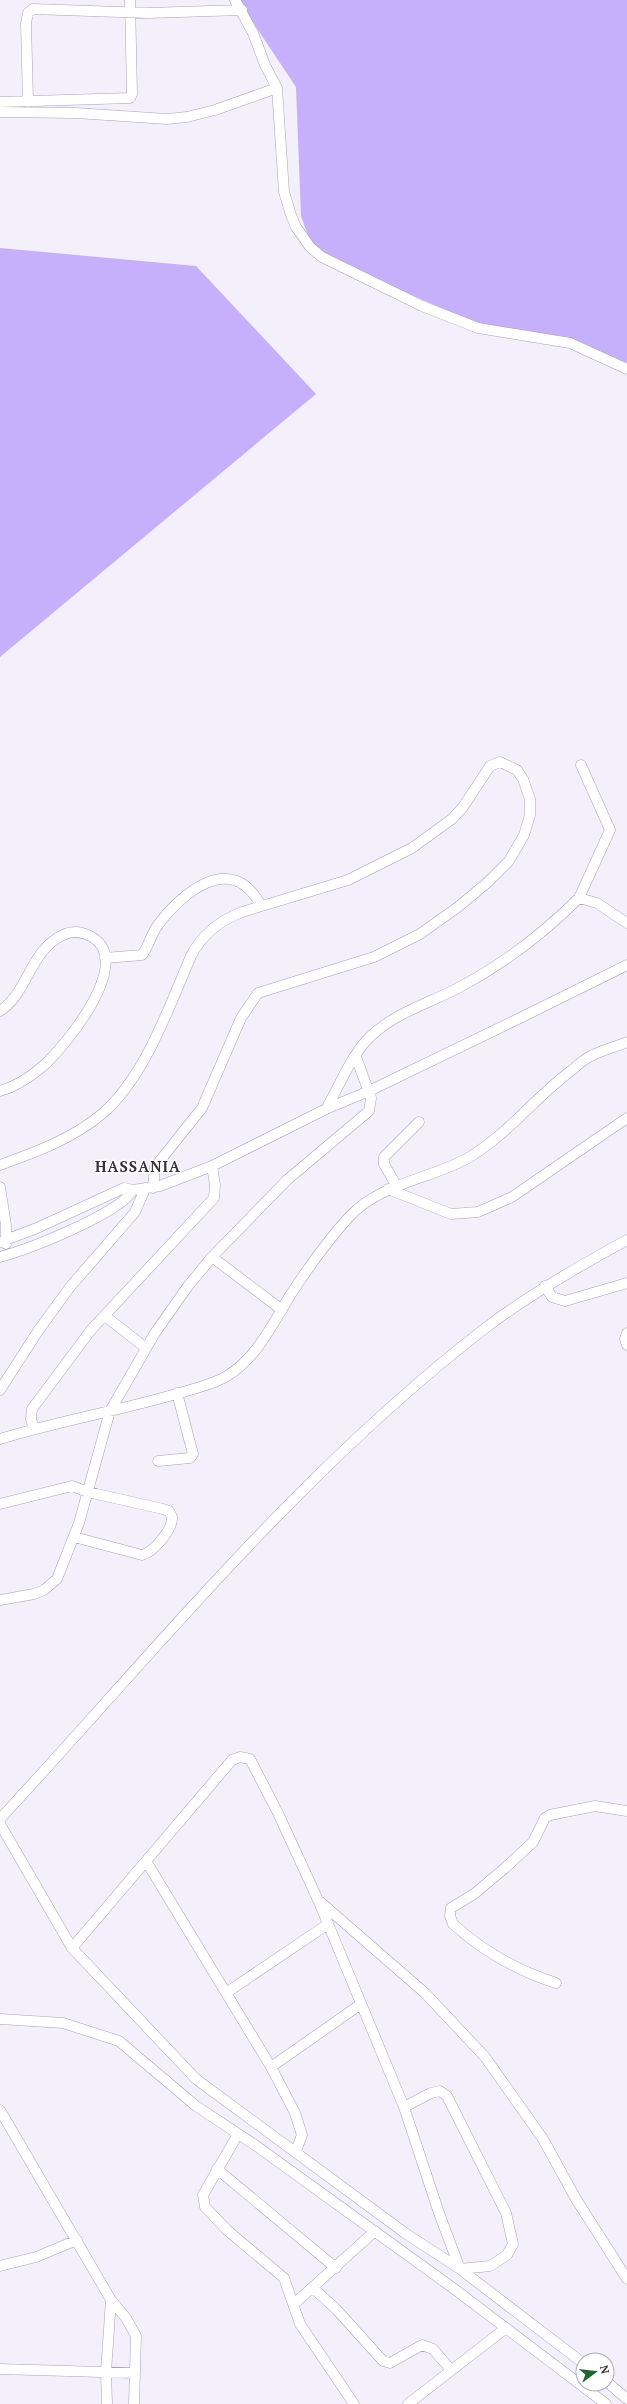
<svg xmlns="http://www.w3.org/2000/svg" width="627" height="2404" font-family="'PT Serif',serif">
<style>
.green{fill:#c6b0fb}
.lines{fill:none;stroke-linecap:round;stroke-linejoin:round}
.minor-casing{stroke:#a7a3b5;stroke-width:11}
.minor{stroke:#fff;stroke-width:10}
.labels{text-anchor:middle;stroke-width:3;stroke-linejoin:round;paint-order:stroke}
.district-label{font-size:15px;font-weight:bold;letter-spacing:1px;fill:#34333a;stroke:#fff}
</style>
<rect width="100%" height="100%" fill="#f3f0fc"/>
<path class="green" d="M 238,0 L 627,0 L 627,363 L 591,350 L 496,333 L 313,250 L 301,216 L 296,87 Z
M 0,248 L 196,266 L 316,394 L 0,657 Z"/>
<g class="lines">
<defs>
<path id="minor" d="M 235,0 L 253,33 L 265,65 L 277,88 L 284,192 L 291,215 L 296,227 L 310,247 L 322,257 L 422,306 L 478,328 L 570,343 L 627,369
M 0,102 L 130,98 L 132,94 L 130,0
M 28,102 L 26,23 L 28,13 L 33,9 L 148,13 L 242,10
M 0,112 L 76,113 L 167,119 L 187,117 L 215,110 L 277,88
M 579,898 L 610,830 L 581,765
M 105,958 L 142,955 C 149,946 151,934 158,925 C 183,891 233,851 261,906
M 0,1011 C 28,993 30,950 63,935 C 73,930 83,932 92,937 C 135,962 65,1047 42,1067 C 30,1077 15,1087 0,1091
M 326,1109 C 339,1087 349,1060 366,1041 C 392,1013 428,1004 460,987 C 503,964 544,933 579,898 L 597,903 L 627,923
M 0,1165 C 36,1152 72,1139 102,1114 C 145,1077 169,1007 191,956 C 202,934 219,921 242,912 L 348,880 L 412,848 L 452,819 L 463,807 L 490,766 L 500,762 L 517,770 L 523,779 L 530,799 L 530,815 L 524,835 L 509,861 L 488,882 L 458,907 L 420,934 L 374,957 L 258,993 L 241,1018 L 202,1108 L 155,1167 L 153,1188
M 396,1185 L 384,1164 L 384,1157 L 419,1122
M 0,1187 L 6,1225 L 6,1244
M 388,1189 L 451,1214 L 478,1212 L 512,1197 L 627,1118
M 0,1242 L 37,1228 L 124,1188 L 133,1190 L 160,1186 L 212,1166 L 326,1109 L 369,1091 L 520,1018 L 627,965
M 0,1257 C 29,1249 119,1214 133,1190
M 212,1257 L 282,1310
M 545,1286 L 552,1297 L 565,1301 L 627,1283
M 105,1316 L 146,1348
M 627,1333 L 625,1339 L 627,1345
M 0,1390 L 38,1331 L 70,1287 L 135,1212 L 145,1189
M 34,1429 L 31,1419 L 32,1409 L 91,1330 L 214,1198 L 215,1185 L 212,1166
M 0,1439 C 58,1421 118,1411 176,1394 C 193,1389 212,1385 227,1376 C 257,1358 273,1323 291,1294 C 308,1268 328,1240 349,1217 C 381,1183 427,1180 466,1159 C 507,1136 535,1097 572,1070 C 578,1065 584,1059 591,1056 C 602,1050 615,1047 627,1042
M 158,1461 L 190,1458 L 193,1454 L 177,1393
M 0,1504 L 72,1486 L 88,1492 L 163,1509 L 169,1511 L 172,1517 C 173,1529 154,1552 142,1555 L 74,1537
M 0,1600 L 34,1594 L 44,1590 L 57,1579 L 79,1523 L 110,1411 L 155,1333 L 188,1286 L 212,1257 L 287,1180 L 369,1111 L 371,1098 L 356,1057
M 0,1819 C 157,1649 304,1467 488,1326 C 532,1293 579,1266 627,1240
M 0,1824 L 72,1948 L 196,2079 L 405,2233 L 460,2269 L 490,2266 L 507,2255 L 513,2244 L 506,2213 L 447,2096 L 440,2091 L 431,2093 L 404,2107
M 146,1861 L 271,2067 L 295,2113 L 302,2135 L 296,2151
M 319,1902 L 404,2107 L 439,2213 L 460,2269 L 583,2363
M 72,1948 L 232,1760 L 240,1757 L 250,1759 L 278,1813 L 318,1900 L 425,1993 L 485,2057 L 543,2139 L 576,2199 L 627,2279
M 556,1983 C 518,1971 483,1951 453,1924 L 450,1916 L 451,1908 L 474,1894 L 505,1868 L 533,1842 L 545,1818 L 550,1815 L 595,1806 L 627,1811
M 226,1993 L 328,1924
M 0,2019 L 63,2023 L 119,2041 L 196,2106 L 255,2145 L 453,2288 L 606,2404
M 271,2067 L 361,2004
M 0,2110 L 111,2300 L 126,2318 L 136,2336 L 134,2404
M 238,2134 L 203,2195 L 205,2207 L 227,2230 L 284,2278 L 300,2324 L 354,2404
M 217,2169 L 336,2268
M 0,2266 L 36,2257 L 77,2240
M 313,2288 L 337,2310 L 383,2361 L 390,2363 L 422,2345 L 433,2349 L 451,2370
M 294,2304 L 375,2231
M 0,2369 L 135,2373
M 607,2382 L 627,2399
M 107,2404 L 106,2372 L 111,2300
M 408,2404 L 506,2328"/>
</defs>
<use href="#minor" class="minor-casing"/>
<use href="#minor" class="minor"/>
</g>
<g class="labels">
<g class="district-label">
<text x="138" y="1172">HASSANIA</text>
</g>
</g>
<g transform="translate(595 2372) rotate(75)"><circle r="19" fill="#ffffff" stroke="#aeadb0"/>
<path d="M0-3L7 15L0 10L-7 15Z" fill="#23652f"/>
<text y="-6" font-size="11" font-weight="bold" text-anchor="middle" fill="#34333a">N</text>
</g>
</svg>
